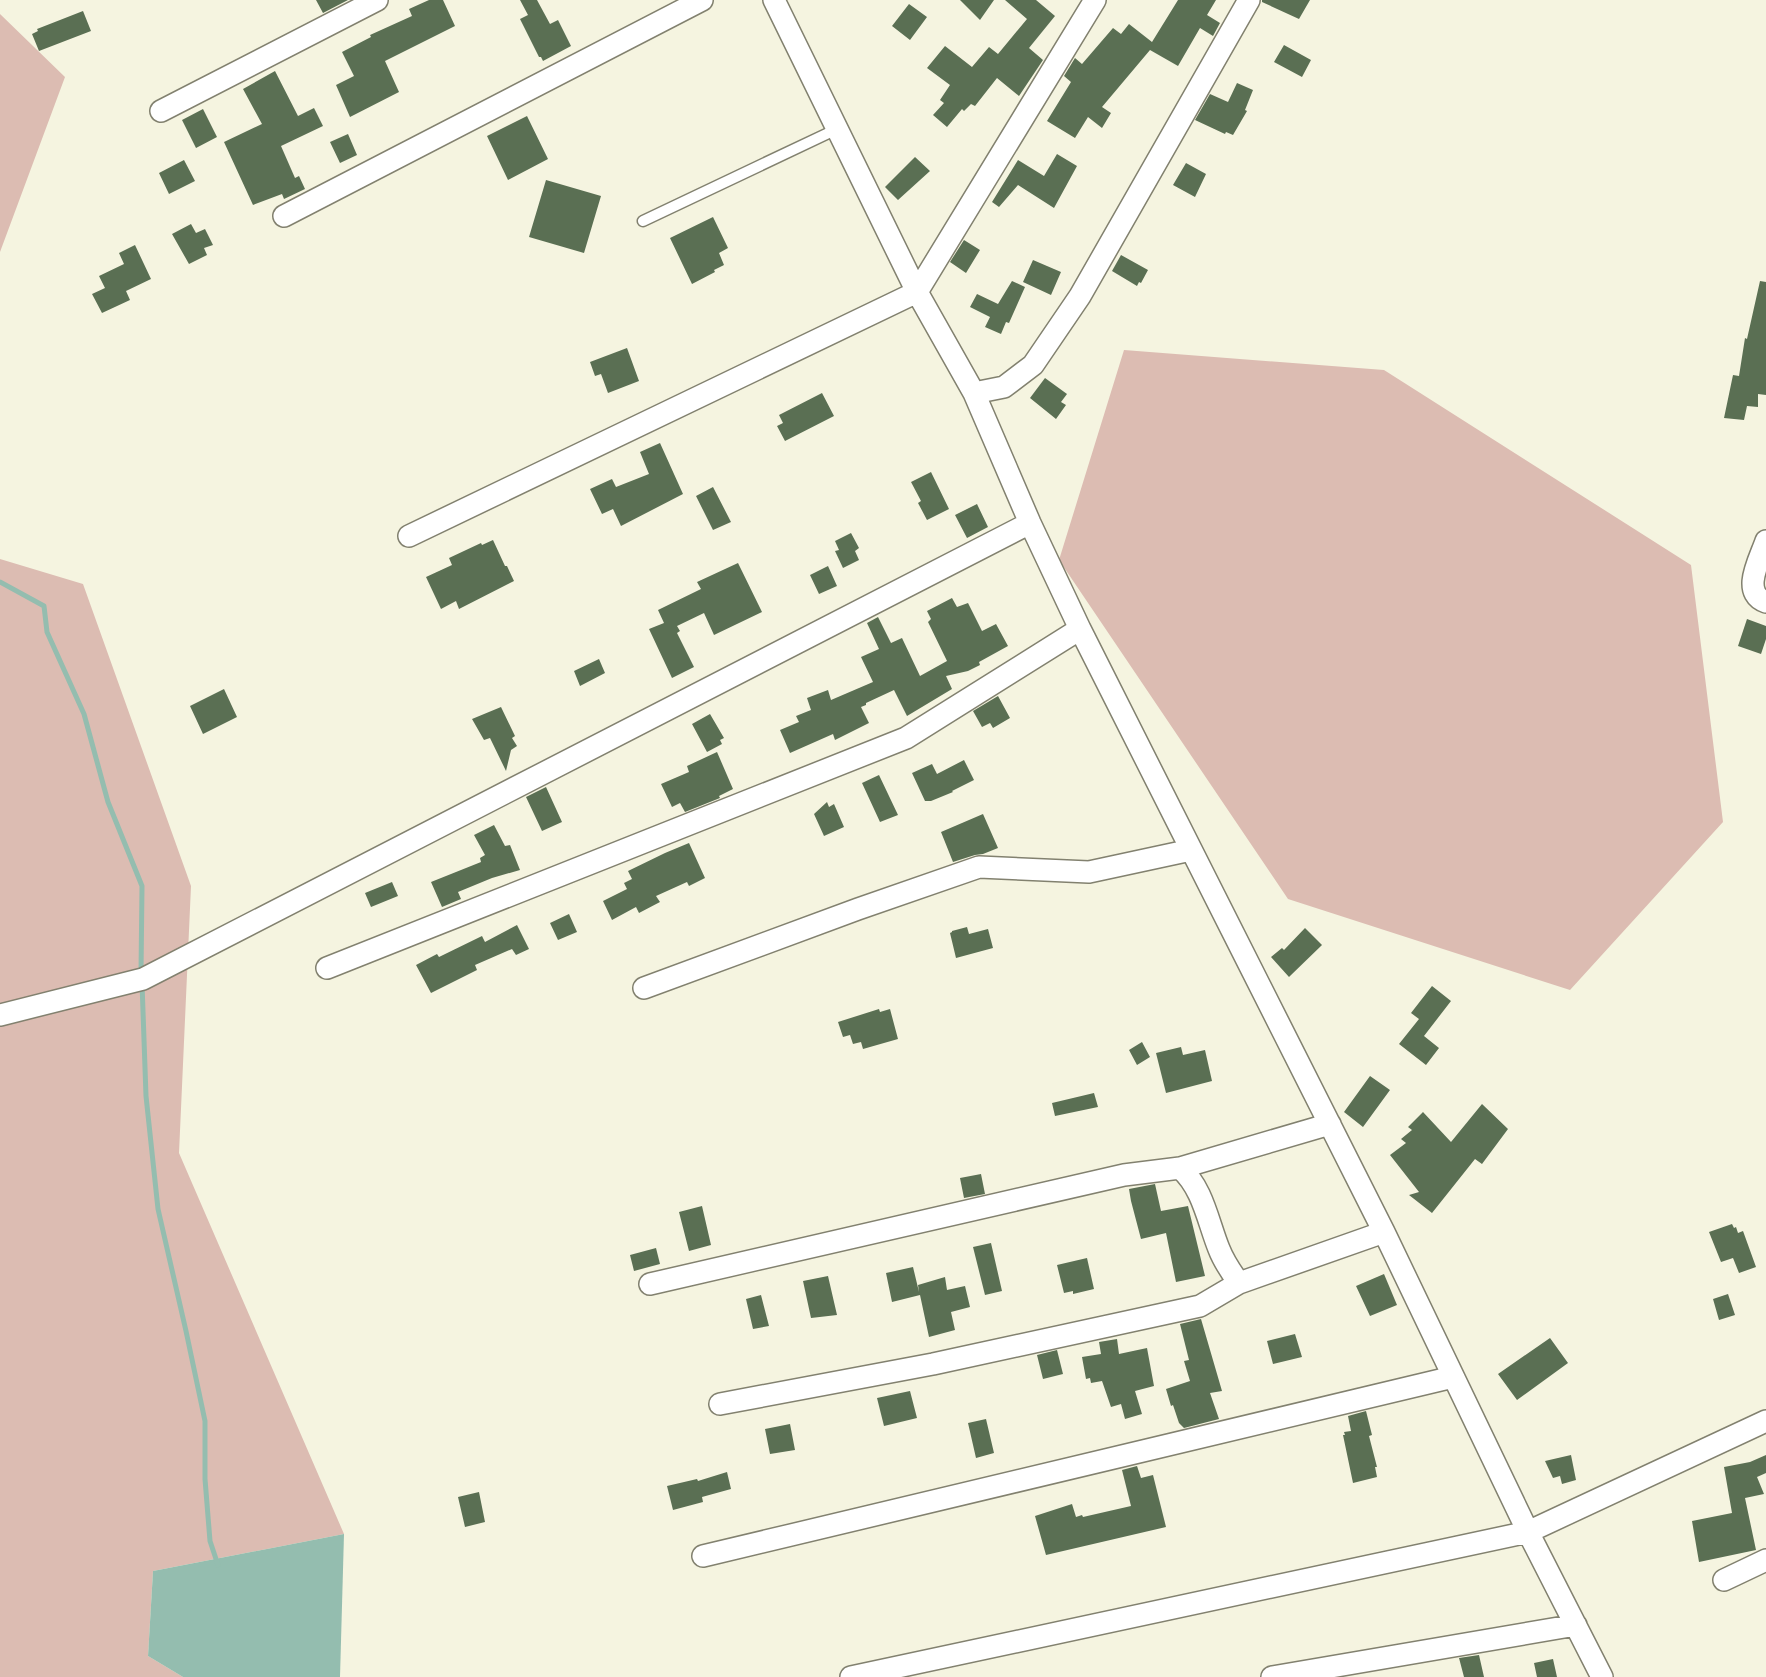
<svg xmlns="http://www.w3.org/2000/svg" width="1766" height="1677" font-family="'Golos Text',sans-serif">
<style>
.green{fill:#dcbcb2}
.water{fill:#94bdaf}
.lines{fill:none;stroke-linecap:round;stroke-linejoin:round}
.stream{stroke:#94bdaf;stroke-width:5}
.building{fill:#5a6f53}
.lane-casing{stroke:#82816f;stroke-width:13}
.street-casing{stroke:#82816f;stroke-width:24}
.lane{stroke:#fff;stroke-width:10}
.street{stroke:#fff;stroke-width:21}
</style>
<rect width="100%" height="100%" fill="#f5f4e0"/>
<path class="green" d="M 0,14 L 65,77 L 0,252 Z
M 1124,350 L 1384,370 L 1691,565 L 1723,822 L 1570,990 L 1288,899 L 1059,560 Z
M 0,559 L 83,584 L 191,886 L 179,1153 L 344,1534 L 153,1571 L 148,1656 L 183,1677 L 0,1677 Z"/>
<path class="water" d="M 344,1534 L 340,1677 L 183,1677 L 148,1656 L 153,1571 Z"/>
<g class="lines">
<path class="stream" d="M 0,582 L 44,606 L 47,632 L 84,714 L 108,802 L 142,886 L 141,973
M 142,983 L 146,1096 L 158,1209 L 186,1331 L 205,1421 L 205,1479 L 210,1541 L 218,1565"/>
</g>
<path class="building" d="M 316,0 L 348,0 L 323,13 Z
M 429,0 L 443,0 L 455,26 L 385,61 L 399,92 L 350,117 L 336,85 L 354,76 L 342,52 L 371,37 L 370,35 L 412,16 L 409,9 Z
M 520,0 L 537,0 L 550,24 L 558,20 L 571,46 L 543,61 L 541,57 L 539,57 L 520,19 L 528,15 Z
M 960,0 L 994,0 L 980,20 Z
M 1005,0 L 1036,0 L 1055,16 L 1029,48 L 1043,60 L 1019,96 L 997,78 L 975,106 L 971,104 L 964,111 L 962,109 L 947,127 L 933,115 L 944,103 L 940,100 L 950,85 L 927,68 L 945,46 L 972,67 L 989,47 L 998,54 L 1027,19 Z
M 1178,0 L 1216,0 L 1207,15 L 1220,23 L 1213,36 L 1200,28 L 1178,66 L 1150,50 L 1102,107 L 1111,113 L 1102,128 L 1088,117 L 1075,138 L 1047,121 L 1071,82 L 1064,76 L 1075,58 L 1082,64 L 1113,28 L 1121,34 L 1129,24 L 1152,42 Z
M 1262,0 L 1310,0 L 1299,19 L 1262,2 Z
M 909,4 L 927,17 L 910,40 L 892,26 Z
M 83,11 L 91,31 L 39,51 L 32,34 L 38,31 L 37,29 Z
M 1284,45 L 1311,60 L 1302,77 L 1274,62 Z
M 275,71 L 298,116 L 314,108 L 323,126 L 281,146 L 295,178 L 299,176 L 305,189 L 284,199 L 282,194 L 253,205 L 224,142 L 262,124 L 243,89 Z
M 1237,83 L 1253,90 L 1245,110 L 1247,111 L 1233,135 L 1226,132 L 1225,134 L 1195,120 L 1210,94 L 1228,102 Z
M 203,109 L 217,137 L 196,148 L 182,120 Z
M 527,116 L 548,159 L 508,180 L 487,136 Z
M 348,134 L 357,155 L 340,163 L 330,142 Z
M 1057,154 L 1077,166 L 1054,208 L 1018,185 L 999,207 L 992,202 L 1018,160 L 1044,176 Z
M 915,157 L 930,171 L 898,200 L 885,187 Z
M 184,160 L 195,181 L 169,194 L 159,173 Z
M 1186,163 L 1206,174 L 1195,197 L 1173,185 Z
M 546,180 L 601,196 L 584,253 L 529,237 Z
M 713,217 L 728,248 L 719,253 L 724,265 L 714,270 L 715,272 L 692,284 L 670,238 Z
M 191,224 L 196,233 L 205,229 L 213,245 L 204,248 L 207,255 L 189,264 L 172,234 Z
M 964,240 L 980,250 L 966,273 L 950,262 Z
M 135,245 L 151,279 L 126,291 L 130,300 L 102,313 L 92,294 L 105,288 L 99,276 L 124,264 L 119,253 Z
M 1121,255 L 1148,270 L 1141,283 L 1139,282 L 1137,286 L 1112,271 Z
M 1033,260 L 1061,272 L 1051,295 L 1023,282 Z
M 1012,281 L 1025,287 L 1009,323 L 1006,322 L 1001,334 L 985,327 L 990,317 L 970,307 L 977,294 L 998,304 Z
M 1760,281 L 1766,282 L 1766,395 L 1758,394 L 1758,407 L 1747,406 L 1744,420 L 1724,418 L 1733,375 L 1739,376 L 1745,338 L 1747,339 Z
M 627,348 L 639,381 L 608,393 L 601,374 L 595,376 L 590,362 Z
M 1045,378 L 1067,394 L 1061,402 L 1066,405 L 1056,419 L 1030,398 Z
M 822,393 L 834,416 L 785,441 L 777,426 L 783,423 L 779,415 Z
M 660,443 L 683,494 L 621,526 L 613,509 L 602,514 L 590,489 L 612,479 L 616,487 L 649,474 L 640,452 Z
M 931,472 L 949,509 L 927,520 L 918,503 L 921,501 L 911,482 Z
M 713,487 L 731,522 L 713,530 L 696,496 Z
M 977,504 L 988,527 L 967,538 L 955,515 Z
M 851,533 L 859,548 L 855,551 L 859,560 L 843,568 L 835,551 L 839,550 L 835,541 Z
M 493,540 L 505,566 L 507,566 L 514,581 L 459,609 L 456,601 L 441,609 L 426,577 L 452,565 L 449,558 L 481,543 L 482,545 Z
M 738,563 L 762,612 L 714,635 L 704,613 L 677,626 L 680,631 L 677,633 L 694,667 L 672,678 L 649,629 L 664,623 L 658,610 L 701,589 L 697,582 Z
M 828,566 L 837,586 L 819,594 L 810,575 Z
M 952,598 L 957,607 L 968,603 L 982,631 L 996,624 L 1008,646 L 979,662 L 980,665 L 968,671 L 946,676 L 952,689 L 907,716 L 894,690 L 866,703 L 866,705 L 861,707 L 869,723 L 835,740 L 833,734 L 790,753 L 780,730 L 799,722 L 796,716 L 811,710 L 807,698 L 828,690 L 831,700 L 873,682 L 861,657 L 879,649 L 867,623 L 878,617 L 891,643 L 902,638 L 920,676 L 947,661 L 928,622 L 931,619 L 927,611 Z
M 1747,619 L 1766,626 L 1766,639 L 1761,654 L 1738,646 Z
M 599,659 L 605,673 L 580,686 L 574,671 Z
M 224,689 L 237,717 L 203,734 L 190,706 Z
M 998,696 L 1010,718 L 993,728 L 990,723 L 982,727 L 973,711 Z
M 501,707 L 515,736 L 512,738 L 517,746 L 511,750 L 506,771 L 490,738 L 484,740 L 472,719 Z
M 710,714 L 724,738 L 720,740 L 722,744 L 707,752 L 692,724 Z
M 717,752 L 733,789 L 719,796 L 720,798 L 685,812 L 680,803 L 672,807 L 661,784 L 689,772 L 687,766 Z
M 964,760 L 974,780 L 952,791 L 953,792 L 931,801 L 925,801 L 912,773 L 932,764 L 937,774 Z
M 879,775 L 898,815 L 880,822 L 862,783 Z
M 546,787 L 562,822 L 542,831 L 526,797 Z
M 827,802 L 829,807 L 834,804 L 844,827 L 824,836 L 814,814 Z
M 983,814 L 998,848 L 983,854 L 975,855 L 953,862 L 941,832 Z
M 494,825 L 505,846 L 510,845 L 520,870 L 492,878 L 458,892 L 461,899 L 442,907 L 431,882 L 481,862 L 480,858 L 485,855 L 474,835 Z
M 689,843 L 705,878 L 689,886 L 687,882 L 656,896 L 660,902 L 639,913 L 636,907 L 612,920 L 603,901 L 627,889 L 624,883 L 632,879 L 628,871 L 665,853 Z
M 392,882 L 398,896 L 371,907 L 365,893 Z
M 569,914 L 577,932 L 558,940 L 550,923 Z
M 517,925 L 529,949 L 516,955 L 512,949 L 475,965 L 477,970 L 431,993 L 416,965 L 437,954 L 439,957 L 482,936 L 485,942 Z
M 967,927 L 969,934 L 988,929 L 993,948 L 956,958 L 950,933 L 952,932 L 952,931 Z
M 1305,928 L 1322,945 L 1289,977 L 1271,957 L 1282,948 L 1284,950 Z
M 1432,986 L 1451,1001 L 1424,1036 L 1439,1048 L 1426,1065 L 1399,1044 L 1419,1019 L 1411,1013 Z
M 879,1009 L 880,1012 L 890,1009 L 898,1039 L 863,1049 L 861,1042 L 853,1044 L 850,1035 L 843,1037 L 838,1022 Z
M 1142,1042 L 1150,1057 L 1137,1065 L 1129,1050 Z
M 1181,1047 L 1183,1055 L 1205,1050 L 1212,1081 L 1166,1093 L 1156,1053 Z
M 1370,1076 L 1390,1090 L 1363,1127 L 1344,1112 Z
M 1094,1093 L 1098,1107 L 1055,1116 L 1052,1103 Z
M 1482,1104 L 1508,1129 L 1482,1164 L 1475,1159 L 1432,1213 L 1409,1195 L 1419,1192 L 1390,1155 L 1406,1143 L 1401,1139 L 1412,1130 L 1408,1127 L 1423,1112 L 1451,1142 Z
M 981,1174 L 985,1194 L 964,1198 L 960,1178 Z
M 1155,1184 L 1161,1211 L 1188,1206 L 1205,1276 L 1176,1282 L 1166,1233 L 1141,1239 L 1131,1201 L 1129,1189 Z
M 702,1206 L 711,1245 L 689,1251 L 679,1212 Z
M 1732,1224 L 1734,1228 L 1736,1227 L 1738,1233 L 1743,1231 L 1756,1267 L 1739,1273 L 1733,1258 L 1721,1262 L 1709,1232 Z
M 991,1243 L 1002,1291 L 985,1295 L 973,1247 Z
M 656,1248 L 660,1264 L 634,1271 L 630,1255 Z
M 1087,1258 L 1094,1289 L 1073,1294 L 1073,1291 L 1064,1293 L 1057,1265 Z
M 913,1267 L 919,1292 L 918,1285 L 945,1277 L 947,1290 L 965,1286 L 970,1307 L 951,1312 L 955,1330 L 929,1337 L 920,1295 L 892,1302 L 886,1273 Z
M 1384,1274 L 1397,1305 L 1370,1316 L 1356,1286 Z
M 828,1276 L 837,1315 L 811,1318 L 803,1281 Z
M 1728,1294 L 1735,1315 L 1719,1320 L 1713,1299 Z
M 761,1295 L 769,1326 L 753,1329 L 746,1299 Z
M 1201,1319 L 1222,1391 L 1210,1393 L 1219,1419 L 1184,1428 L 1179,1423 L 1173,1405 L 1171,1406 L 1166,1389 L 1190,1381 L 1184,1361 L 1189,1360 L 1180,1324 Z
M 1295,1334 L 1302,1357 L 1273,1364 L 1267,1341 Z
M 1550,1338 L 1568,1363 L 1517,1400 L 1498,1374 Z
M 1117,1339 L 1119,1354 L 1147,1348 L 1154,1386 L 1135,1391 L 1142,1414 L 1125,1419 L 1121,1404 L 1111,1407 L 1102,1381 L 1091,1383 L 1090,1378 L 1086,1379 L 1082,1357 L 1101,1354 L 1099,1342 Z
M 1057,1350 L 1063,1374 L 1043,1379 L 1037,1355 Z
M 910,1391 L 917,1418 L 884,1426 L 877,1398 Z
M 1366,1411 L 1372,1435 L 1369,1436 L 1377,1467 L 1375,1467 L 1377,1477 L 1353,1483 L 1343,1435 L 1345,1435 L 1344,1432 L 1351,1431 L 1348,1416 Z
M 986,1419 L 994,1453 L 976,1458 L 968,1423 Z
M 790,1424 L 795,1450 L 770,1454 L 765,1429 Z
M 1571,1455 L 1576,1480 L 1562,1484 L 1560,1476 L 1553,1478 L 1545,1461 Z
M 1766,1455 L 1766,1473 L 1757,1477 L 1764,1494 L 1745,1498 L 1756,1550 L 1699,1562 L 1692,1521 L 1732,1513 L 1724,1467 L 1750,1462 Z
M 1137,1466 L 1141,1478 L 1153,1475 L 1166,1527 L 1046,1555 L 1035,1516 L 1072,1504 L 1076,1517 L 1082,1515 L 1083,1517 L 1131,1506 L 1122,1470 Z
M 727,1472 L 731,1489 L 702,1497 L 703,1502 L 673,1510 L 667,1486 L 697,1479 L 698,1481 Z
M 479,1492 L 485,1522 L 465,1527 L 458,1497 Z
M 1479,1655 L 1484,1677 L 1464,1677 L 1459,1658 Z
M 1553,1659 L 1557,1677 L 1537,1677 L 1534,1663 Z"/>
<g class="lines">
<defs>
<path id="lane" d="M 643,221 L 837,129"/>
<path id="street" d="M 774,0 L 917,292 L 974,393 L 1030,523 L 1080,629 L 1384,1232 L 1528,1532 L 1602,1677
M 161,111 L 377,0
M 284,216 L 702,0
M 974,393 L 1004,387 L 1033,365 L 1080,296 L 1249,0
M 409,536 L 917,292 L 1095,0
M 1766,541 C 1760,559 1740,593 1766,602
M 327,968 L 906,738 L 1080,629
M 644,988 L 858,909 L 979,867 L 1089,872 L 1191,850
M 0,1015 L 143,979 L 1030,523
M 1180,1168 L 1330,1124
M 650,1284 L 1124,1175 L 1180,1168 C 1203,1188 1208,1222 1219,1249 C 1224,1262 1231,1272 1239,1283
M 720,1404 L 933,1364 L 1200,1306 L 1239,1283 L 1384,1232
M 703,1556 L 1453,1377
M 1724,1580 L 1766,1560
M 851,1677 L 1528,1532 L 1766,1421
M 1272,1677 L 1576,1625"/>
</defs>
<use href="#lane" class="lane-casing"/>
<use href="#street" class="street-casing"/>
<use href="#lane" class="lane"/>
<use href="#street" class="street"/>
</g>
</svg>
